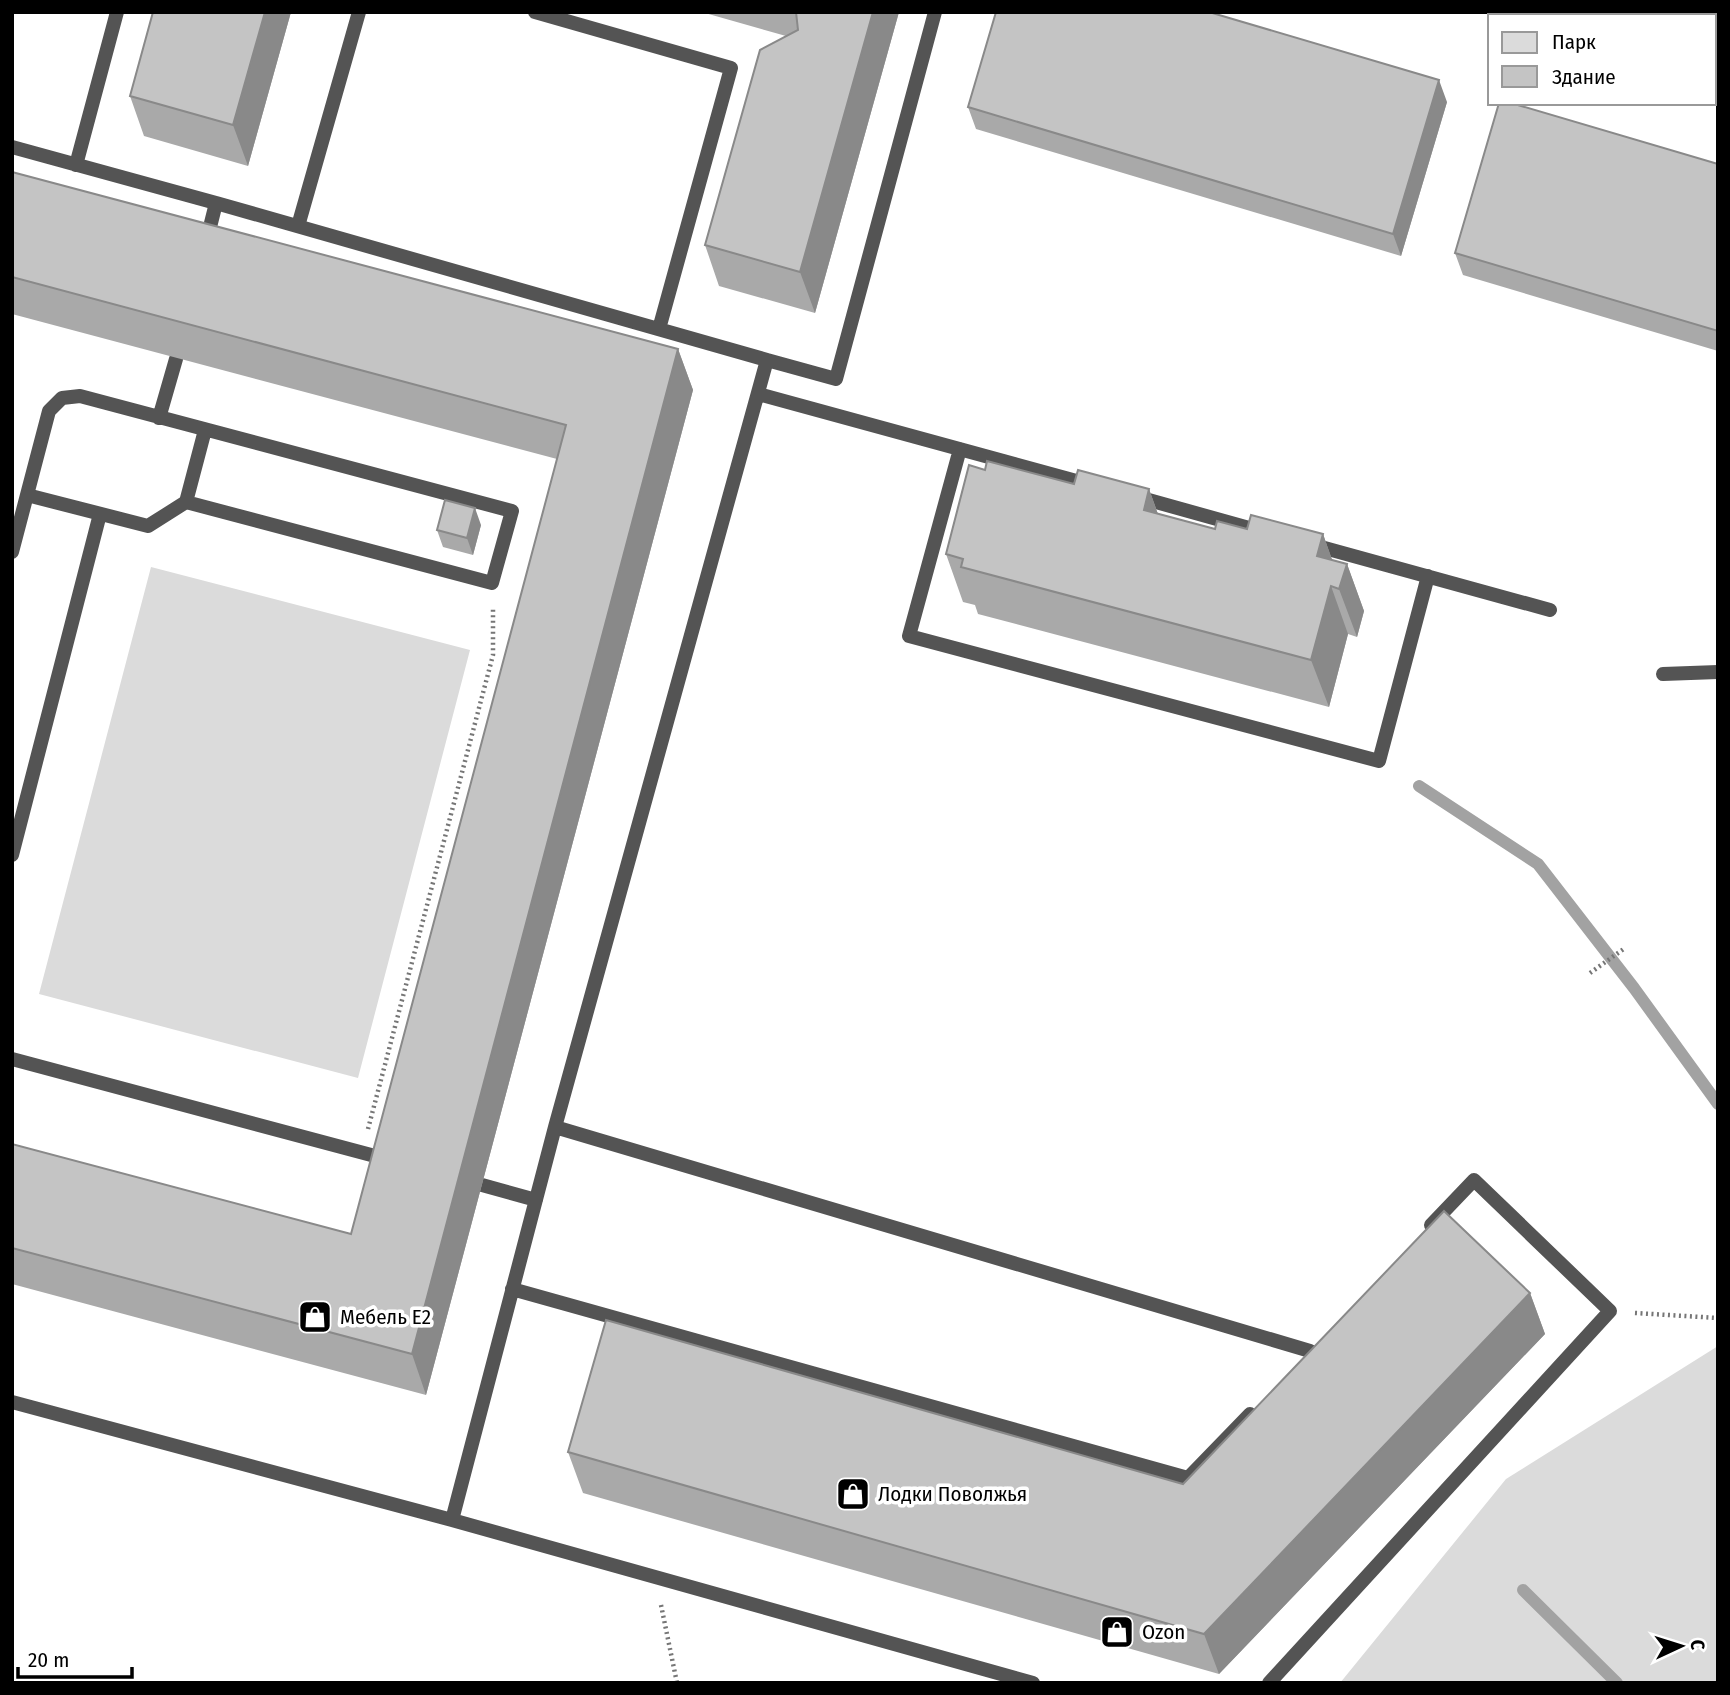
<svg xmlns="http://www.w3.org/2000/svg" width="1730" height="1695" font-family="'Fira Sans Condensed',sans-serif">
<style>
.green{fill:#dbdbdb}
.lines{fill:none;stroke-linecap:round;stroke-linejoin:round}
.stream{stroke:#a2a2a2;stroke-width:12}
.path{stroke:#767676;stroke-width:4.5;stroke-dasharray:2 3.5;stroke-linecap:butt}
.lane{stroke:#545454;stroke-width:14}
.wall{fill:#a9a9a9}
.shaded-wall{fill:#898989}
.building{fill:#c4c4c4;stroke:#898989;stroke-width:2}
.labels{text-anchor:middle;stroke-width:7;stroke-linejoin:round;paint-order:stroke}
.poi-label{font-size:21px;fill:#000;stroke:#fff;text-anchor:start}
</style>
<rect width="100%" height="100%" fill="#fff"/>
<path class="green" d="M 151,567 L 470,650 L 358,1078 L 39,994 Z
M 1718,1346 L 1718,1683 L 1340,1683 L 1506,1479 Z"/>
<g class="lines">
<path class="stream" d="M 1419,786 L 1538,864 L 1634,988 L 1718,1104
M 1523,1590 L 1617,1683"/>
<path class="path" d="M 1590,973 L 1625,948
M 368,1129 L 493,655 L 493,608
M 1635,1313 L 1718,1318
M 661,1605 L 677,1683"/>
<path class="lane" d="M 535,12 L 731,68 L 659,329
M 12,147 L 216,203 L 206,243
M 76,165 L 117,12
M 298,226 L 359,12
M 767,360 L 836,379 L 935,12
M 758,394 L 1091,485
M 159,418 L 176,359
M 960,449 L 909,636 L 1379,761 L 1428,576
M 1138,497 L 1267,533
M 186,502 L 205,430
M 1310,544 L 1550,610
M 12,552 L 49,411 L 62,398 L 80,396 L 512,511 L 492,583 L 186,502 L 148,526 L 27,495
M 1663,674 L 1718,672
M 12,855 L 100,514
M 12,1059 L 390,1160
M 555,1127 L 1310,1351
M 482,1185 L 536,1200
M 512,1289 L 1188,1478 L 1250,1414
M 12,1402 L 452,1520 L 555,1127 L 767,360 L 216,203
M 452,1520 L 1033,1683
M 1269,1683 L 1610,1311 L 1474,1180 L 1431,1225"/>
</g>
<path class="wall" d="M 291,12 L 248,166 L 144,136 L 130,96 Z
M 704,12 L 899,12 L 815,313 L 719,286 L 705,245 L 786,36 L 705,13 Z
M 1447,102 L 1401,256 L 976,129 L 968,107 Z
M 1718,164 L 1718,351 L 1463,275 L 1455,253 Z
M 12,172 L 678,349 L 693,390 L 426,1395 L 12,1284 L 12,1144 L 351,1234 L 557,459 L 12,314 Z
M 985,470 L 1074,484 L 1149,489 L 1158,514 L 1215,529 L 1247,529 L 1323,534 L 1332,560 L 1347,564 L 1364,611 L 1357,637 L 1348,634 L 1329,707 L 978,614 L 975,605 L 963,602 L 946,554 Z
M 481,525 L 473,555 L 443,547 L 437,530 Z
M 1530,1293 L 1545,1334 L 1219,1674 L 583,1493 L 568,1452 L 1183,1484 Z"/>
<path class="shaded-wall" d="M 265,12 L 291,12 L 248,166 L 233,125 Z
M 873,12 L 899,12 L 815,313 L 800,272 Z
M 1439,80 L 1447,102 L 1401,256 L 1393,234 Z
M 678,349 L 693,390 L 426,1395 L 412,1354 Z
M 1149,489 L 1166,537 L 1144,510 Z
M 475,508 L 481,525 L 473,555 L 467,538 Z
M 1323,534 L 1340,582 L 1331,586 L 1348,634 L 1329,707 L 1311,660 L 1317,556 Z
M 1347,564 L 1364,611 L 1357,637 L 1339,589 Z
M 1530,1293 L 1545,1334 L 1219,1674 L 1204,1634 Z"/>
<path class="building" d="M 153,12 L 265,12 L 233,125 L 130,96 Z
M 796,12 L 873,12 L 800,272 L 705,245 L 760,50 L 798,30 Z
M 996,12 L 1209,12 L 1439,80 L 1393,234 L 968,107 Z
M 1499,103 L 1511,103 L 1718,164 L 1718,331 L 1455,253 Z
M 12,172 L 678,349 L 412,1354 L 12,1248 L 12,1144 L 351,1234 L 566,425 L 12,277 Z
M 987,461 L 1074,484 L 1078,470 L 1149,489 L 1144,510 L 1215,529 L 1217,521 L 1247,529 L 1251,515 L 1323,534 L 1317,556 L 1347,564 L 1339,589 L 1331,586 L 1311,660 L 961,567 L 963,559 L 946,554 L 969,465 L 985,470 Z
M 445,500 L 475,508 L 467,538 L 437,530 Z
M 1444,1211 L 1530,1293 L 1204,1634 L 568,1452 L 606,1320 L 1183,1484 Z"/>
<defs>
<symbol id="shop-square" viewBox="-11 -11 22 22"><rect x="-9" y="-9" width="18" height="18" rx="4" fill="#000" stroke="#fff"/><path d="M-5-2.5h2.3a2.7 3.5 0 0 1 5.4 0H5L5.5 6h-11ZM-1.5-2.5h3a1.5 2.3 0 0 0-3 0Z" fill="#fff"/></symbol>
</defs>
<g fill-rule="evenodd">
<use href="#shop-square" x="296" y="1298" width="38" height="38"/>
<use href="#shop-square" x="834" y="1475" width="38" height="38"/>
<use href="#shop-square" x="1098" y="1613" width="38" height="38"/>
</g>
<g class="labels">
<g class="poi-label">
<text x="340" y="1324">Мебель Е2</text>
<text x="878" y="1501">Лодки Поволжья</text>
<text x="1142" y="1639">Ozon</text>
</g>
</g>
<rect width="1730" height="1695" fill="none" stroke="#000000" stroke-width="28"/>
<rect x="1488" y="14" width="228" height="91" fill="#ffffff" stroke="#999999" stroke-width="2"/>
<rect x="1502" y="32" width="35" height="21" fill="#dbdbdb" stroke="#999999" stroke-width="2"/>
<text x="1552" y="49" font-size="21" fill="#000000">Парк</text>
<rect x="1502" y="66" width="35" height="21" fill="#c4c4c4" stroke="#999999" stroke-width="2"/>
<text x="1552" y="84" font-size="21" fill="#000000">Здание</text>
<g transform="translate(1681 1646) rotate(86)" stroke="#ffffff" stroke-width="5" paint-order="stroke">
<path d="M0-5L12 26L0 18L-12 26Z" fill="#000000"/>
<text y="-10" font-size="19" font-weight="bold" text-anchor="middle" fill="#000000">С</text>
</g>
<path d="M18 1667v10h114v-10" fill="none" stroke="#000000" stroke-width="3.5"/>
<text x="28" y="1667" font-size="21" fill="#000000" stroke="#ffffff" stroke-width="5" paint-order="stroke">20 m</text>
</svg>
